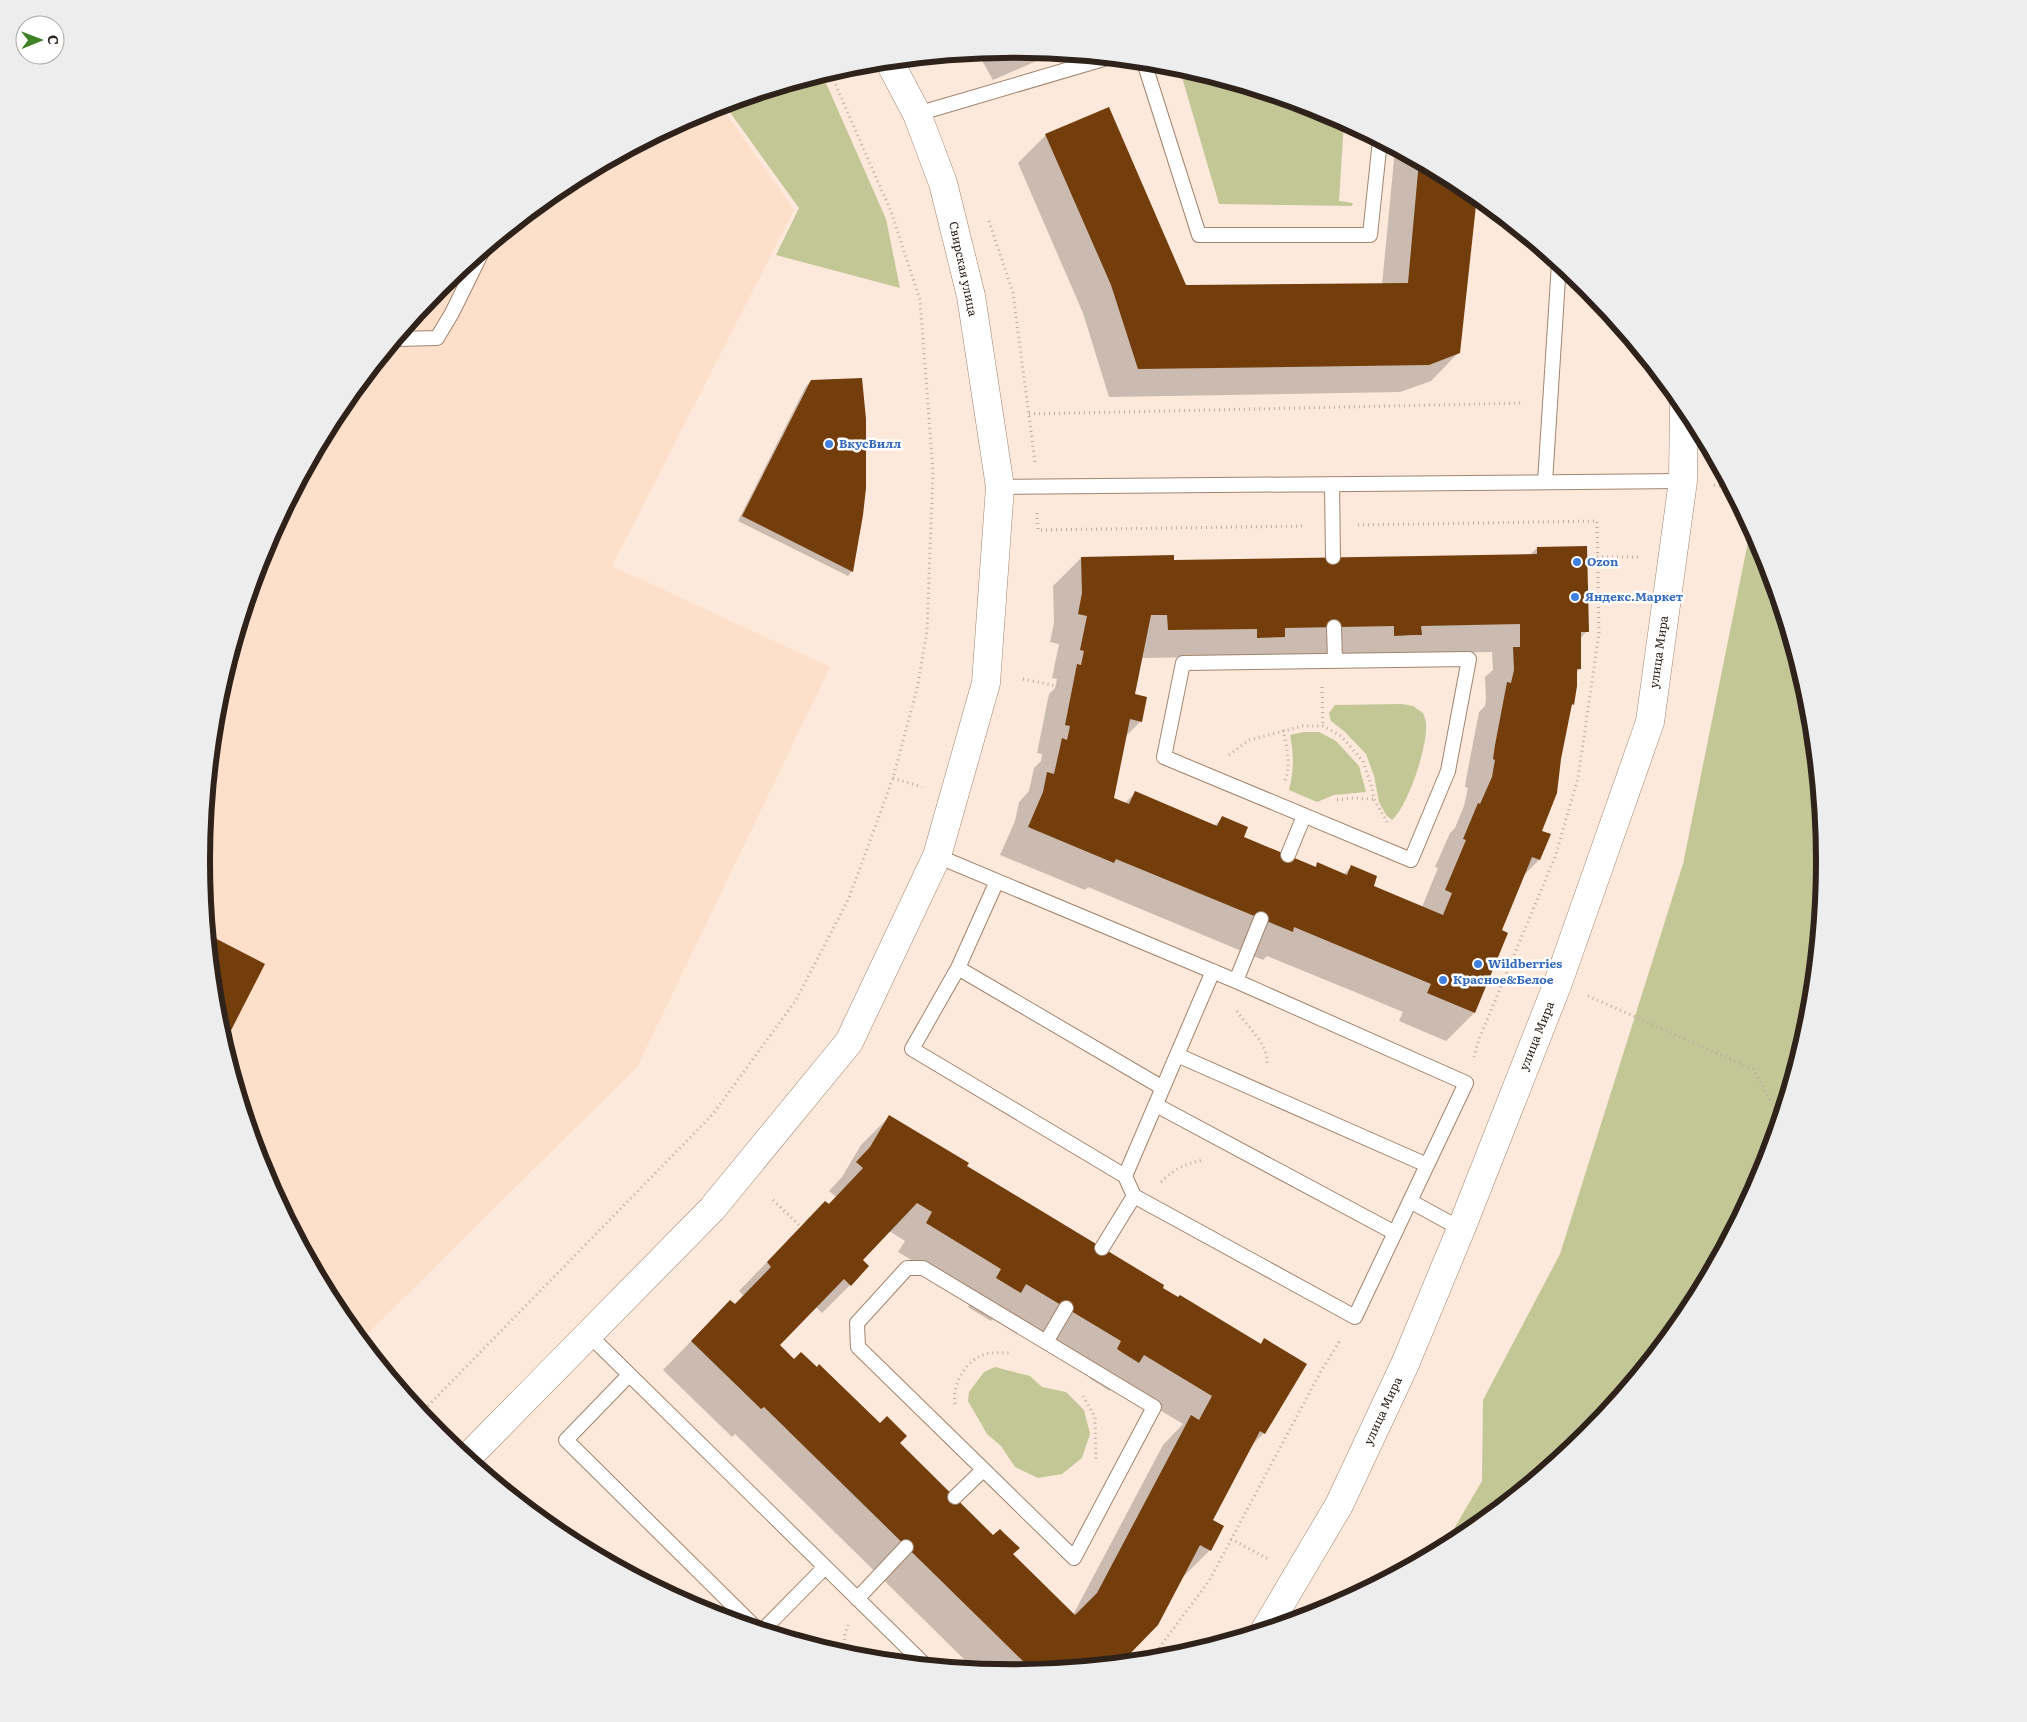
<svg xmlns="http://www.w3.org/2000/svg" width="2027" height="1722" font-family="Literata,serif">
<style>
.built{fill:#fedfc9}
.green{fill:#c2c795}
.shadow{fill:#0003;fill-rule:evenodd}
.building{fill:#733e0c;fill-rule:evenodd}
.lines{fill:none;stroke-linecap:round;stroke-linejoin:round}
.service-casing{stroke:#a1846e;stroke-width:16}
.minor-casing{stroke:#a1846e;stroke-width:29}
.path{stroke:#bdab9f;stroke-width:3;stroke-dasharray:1 4;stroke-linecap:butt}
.service{stroke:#fff;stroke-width:14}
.minor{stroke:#fff;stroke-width:28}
.shop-dot{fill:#3f7fe0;stroke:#fff;stroke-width:2}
.labels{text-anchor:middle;stroke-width:5;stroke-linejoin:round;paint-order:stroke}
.street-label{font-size:12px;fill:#2e221a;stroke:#fff}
.shop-label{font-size:12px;font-weight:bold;fill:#366cbe;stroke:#fff;text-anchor:start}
.rim{fill:none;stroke:#2e221a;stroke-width:6}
</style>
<rect width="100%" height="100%" fill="#fde9db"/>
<path class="built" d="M 720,105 L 794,210 L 612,566 L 830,667 L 637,1067 L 361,1340 L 338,1312 L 263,1172 L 217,1019 L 201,861 L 217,702 L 263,550 L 338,410 L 439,286 L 562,185 L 703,110 Z"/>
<path class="green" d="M 1179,67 L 1325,111 L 1344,121 L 1339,201 L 1353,203 L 1352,206 L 1219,204 Z
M 822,74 L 886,219 L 900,288 L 776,255 L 799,208 L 724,104 Z
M 1751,527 L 1764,550 L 1810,703 L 1826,861 L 1810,1020 L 1764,1172 L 1689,1312 L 1588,1436 L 1465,1537 L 1442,1549 L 1482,1481 L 1483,1400 L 1560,1254 L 1683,864 Z
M 1402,704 L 1413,706 L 1423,713 C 1424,716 1426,721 1426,724 C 1428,746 1408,806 1392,820 L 1386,815 L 1379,802 L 1374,776 L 1366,754 L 1345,732 L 1331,721 L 1329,713 L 1335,705 Z
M 1304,732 L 1319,732 L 1336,741 L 1359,766 L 1366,792 L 1334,795 L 1317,802 L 1289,790 C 1294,771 1294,755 1290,735 Z
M 995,1367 L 1030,1376 L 1042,1387 L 1066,1392 L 1084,1410 L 1090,1434 L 1082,1458 L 1062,1474 L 1038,1478 L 1015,1467 L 1001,1446 L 987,1434 L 968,1401 L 969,1392 L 984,1372 Z"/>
<path class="shadow" d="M 1014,49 L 1055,53 L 993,80 L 977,52 Z
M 1046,135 L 1185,287 L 1382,285 L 1395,149 L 1465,186 L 1476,195 L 1459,352 L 1431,381 L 1400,392 L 1109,397 L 1083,313 L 1018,163 Z
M 811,381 L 852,571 L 848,576 L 738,521 L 806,386 Z
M 1537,548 L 1587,631 L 1580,639 L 1580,669 L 1576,673 L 1573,704 L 1570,707 L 1540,831 L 1549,835 L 1539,860 L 1523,876 L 1500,930 L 1507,933 L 1474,1013 L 1446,1041 L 1399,1021 L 1403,1012 L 1350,990 L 1267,956 L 1263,960 L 1088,887 L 1085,890 L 1000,855 L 1015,821 L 1019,802 L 1029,791 L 1034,768 L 1041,761 L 1042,754 L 1037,753 L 1049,694 L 1055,688 L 1057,679 L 1052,678 L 1059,644 L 1050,642 L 1054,623 L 1053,586 L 1081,558 L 1173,561 L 1530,555 ZM 1492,652 L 1493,670 L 1485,677 L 1486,699 L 1485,706 L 1479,712 L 1467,774 L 1465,787 L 1468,788 L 1464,806 L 1455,828 L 1450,833 L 1435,867 L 1438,868 L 1422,907 L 1372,887 L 1351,867 L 1343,875 L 1318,864 L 1314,868 L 1243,838 L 1222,818 L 1214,826 L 1135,793 L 1124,804 L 1112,799 L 1125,737 L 1141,721 L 1133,695 L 1141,658 Z
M 209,937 L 263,964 L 224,1042 L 217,1019 Z
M 889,1117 L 965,1167 L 1161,1288 L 1260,1344 L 1264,1340 L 1264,1433 L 1250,1447 L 1212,1521 L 1210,1550 L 1182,1578 L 1119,1663 L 1013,1673 L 974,1669 L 735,1434 L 732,1437 L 663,1370 L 702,1330 L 734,1305 L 744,1296 L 739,1291 L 797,1231 L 836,1197 L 829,1191 L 842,1177 L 861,1145 ZM 889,1231 L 905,1241 L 898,1252 L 974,1297 L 968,1307 L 991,1321 L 999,1313 L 1094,1370 L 1089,1378 L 1094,1381 L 1110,1391 L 1117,1384 L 1183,1424 L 1163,1445 L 1073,1615 L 898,1443 L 794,1361 L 778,1345 L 816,1307 L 822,1313 L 850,1285 L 861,1260 Z"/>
<path class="building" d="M 1109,107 L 1186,285 L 1408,283 L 1419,161 L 1465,186 L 1477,196 L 1460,353 L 1429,365 L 1138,369 L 1111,285 L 1045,134 Z
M 862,378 L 866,419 L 866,488 L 863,515 L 853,572 L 742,516 L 811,380 Z
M 1587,546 L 1589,632 L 1581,632 L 1581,669 L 1577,669 L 1577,686 L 1574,705 L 1572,704 L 1561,759 L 1557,793 L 1542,831 L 1551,834 L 1540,860 L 1532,857 L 1502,930 L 1508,933 L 1475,1013 L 1427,993 L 1431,984 L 1378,962 L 1294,927 L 1293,932 L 1116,859 L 1114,863 L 1028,827 L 1043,792 L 1047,772 L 1054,774 L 1062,738 L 1067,740 L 1070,726 L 1065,725 L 1077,664 L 1081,665 L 1084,651 L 1080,650 L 1087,616 L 1078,614 L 1082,593 L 1081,557 L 1174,555 L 1174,560 L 1537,554 L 1537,547 ZM 1151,615 L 1167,615 L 1168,630 L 1257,629 L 1257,638 L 1285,637 L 1285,628 L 1394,626 L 1394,636 L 1413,635 L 1422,635 L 1421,626 L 1520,624 L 1520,647 L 1513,647 L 1514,670 L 1511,683 L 1507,682 L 1495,745 L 1493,759 L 1495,760 L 1492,777 L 1480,804 L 1478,803 L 1463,839 L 1466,840 L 1445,890 L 1452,893 L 1443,915 L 1374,886 L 1377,876 L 1351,865 L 1347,875 L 1317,862 L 1316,867 L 1244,837 L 1248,827 L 1222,816 L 1217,826 L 1135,791 L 1129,804 L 1114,798 L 1130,719 L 1142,722 L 1147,697 L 1135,694 Z
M 209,935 L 265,964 L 224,1044 L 217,1019 Z
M 889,1115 L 969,1163 L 967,1166 L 1164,1285 L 1163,1288 L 1178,1297 L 1180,1295 L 1261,1344 L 1264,1338 L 1307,1364 L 1265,1434 L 1260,1431 L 1213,1520 L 1224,1526 L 1211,1551 L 1200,1545 L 1158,1625 L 1121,1663 L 1033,1671 L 764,1407 L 761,1409 L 691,1341 L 730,1300 L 735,1304 L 771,1267 L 767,1262 L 825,1201 L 829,1204 L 863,1168 L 856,1162 L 870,1147 ZM 917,1203 L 932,1212 L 926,1223 L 1001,1269 L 996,1278 L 1021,1293 L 1026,1284 L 1121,1341 L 1117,1349 L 1123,1353 L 1139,1363 L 1144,1355 L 1212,1396 L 1199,1420 L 1191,1415 L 1097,1593 L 1075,1615 L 1013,1554 L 1020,1548 L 1005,1534 L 1000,1529 L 993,1535 L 900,1443 L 907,1436 L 887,1416 L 880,1423 L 819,1364 L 817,1367 L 801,1352 L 794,1359 L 780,1345 L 844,1279 L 851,1286 L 869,1266 L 863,1260 Z"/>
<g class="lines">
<defs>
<path id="service" d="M 1144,62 L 1199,235 L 1370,235 L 1380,140
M 917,114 L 1107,58
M 396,339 L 437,338 L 452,313 L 482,252
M 1545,482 L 1559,263
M 1332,484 L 1333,557
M 1000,487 L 1683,481
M 1334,627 L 1335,661
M 1469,659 L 1448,771 L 1411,860 L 1164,757 L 1183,663 Z
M 1288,855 L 1304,816
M 937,856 L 1236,981 L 1466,1083 L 1355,1317 L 1134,1196 L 1125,1176 L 912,1049 L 958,968 L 997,881
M 958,968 L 1163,1088
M 1236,981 L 1261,919
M 1177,1055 L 1427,1165
M 1156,1105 L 1395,1233
M 1125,1176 L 1213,971
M 1410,1201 L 1461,1229
M 1102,1248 L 1134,1196
M 907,1268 L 923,1268 L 1154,1407 L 1074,1558 L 858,1347 L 857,1323 Z
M 588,1334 L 924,1664
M 1046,1342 L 1066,1308
M 629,1375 L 566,1440 L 756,1628
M 955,1497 L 983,1470
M 857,1599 L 906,1547
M 763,1630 L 825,1567"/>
<path id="minor" d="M 467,1458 L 712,1209 L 849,1042 L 937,856 L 986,683 L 1000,487 L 971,296 L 943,183 L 917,114 L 889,61
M 1265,1630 L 1339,1505 L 1405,1364 L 1461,1229 L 1558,983 L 1650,722 L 1683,481 L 1684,404"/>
</defs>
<use href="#service" class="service-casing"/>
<use href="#minor" class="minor-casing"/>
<path class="path" d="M 989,221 L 1013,293 L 1035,462
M 1029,414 L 1524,403
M 1714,485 L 1731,488
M 1037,513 L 1038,530 L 1306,526
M 1358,525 L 1597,521 L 1599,633 L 1578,778 L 1555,857 L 1479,1039 L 1474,1057
M 1597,557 L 1639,557
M 1023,679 L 1072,689
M 1322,687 L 1323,726
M 1283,730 C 1287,747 1291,764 1285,781
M 1229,755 L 1249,740 L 1303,726 L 1323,726 L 1341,736 L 1363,761 L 1372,788 L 1374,799 L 1387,822
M 893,778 L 922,787
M 1337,800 L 1351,798 L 1374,799
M 1588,996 L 1753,1069 L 1780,1118
M 1237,1011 C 1248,1028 1269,1044 1267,1065
M 1161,1182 C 1174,1169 1185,1164 1203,1160
M 773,1200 L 800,1226
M 1083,1396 L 1095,1417 L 1096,1460
M 955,1404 C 952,1384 966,1359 986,1354 C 993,1352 1003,1353 1010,1353
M 421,1413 L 713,1114 L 796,1000 L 849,898 L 893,778 L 917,689 L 927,631 L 933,471 L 920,300 L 892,214 L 830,72
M 1231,1539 L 1270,1560
M 846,1655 L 844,1637 L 848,1625
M 1150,1660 L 1209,1581 L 1321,1371 L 1341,1339"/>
<use href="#service" class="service"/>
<use href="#minor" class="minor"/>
</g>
<g class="shop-dot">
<circle cx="829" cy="444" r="5"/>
<circle cx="1577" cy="562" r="5"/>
<circle cx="1575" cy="597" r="5"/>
<circle cx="1478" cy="964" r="5"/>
<circle cx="1443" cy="980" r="5"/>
</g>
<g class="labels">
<g class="street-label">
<text transform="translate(963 269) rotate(78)" y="4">Свирская улица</text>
<text transform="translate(1659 652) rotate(-82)" y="4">улица Мира</text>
<text transform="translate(1537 1036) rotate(-68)" y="4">улица Мира</text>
<text transform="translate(1383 1411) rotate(-65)" y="4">улица Мира</text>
</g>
<g class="shop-label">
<text x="839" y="448">ВкусВилл</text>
<text x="1587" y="566">Ozon</text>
<text x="1585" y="601">Яндекс.Маркет</text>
<text x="1488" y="968">Wildberries</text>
<text x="1453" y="984">Красное&amp;Белое</text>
</g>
</g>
<path d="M0 0H2027V1722H0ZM210 861a803 803 0 1 1 1606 0a803 803 0 1 1-1606 0Z" fill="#eeeded" fill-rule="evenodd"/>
<path class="rim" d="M210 861a803 803 0 1 1 1606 0a803 803 0 1 1-1606 0Z"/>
<g transform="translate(40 40) rotate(89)"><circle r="24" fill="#ffffff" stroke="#aba7a3"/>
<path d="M0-4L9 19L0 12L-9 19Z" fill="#3e8226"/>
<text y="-8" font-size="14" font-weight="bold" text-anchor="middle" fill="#2e221a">С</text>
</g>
</svg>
